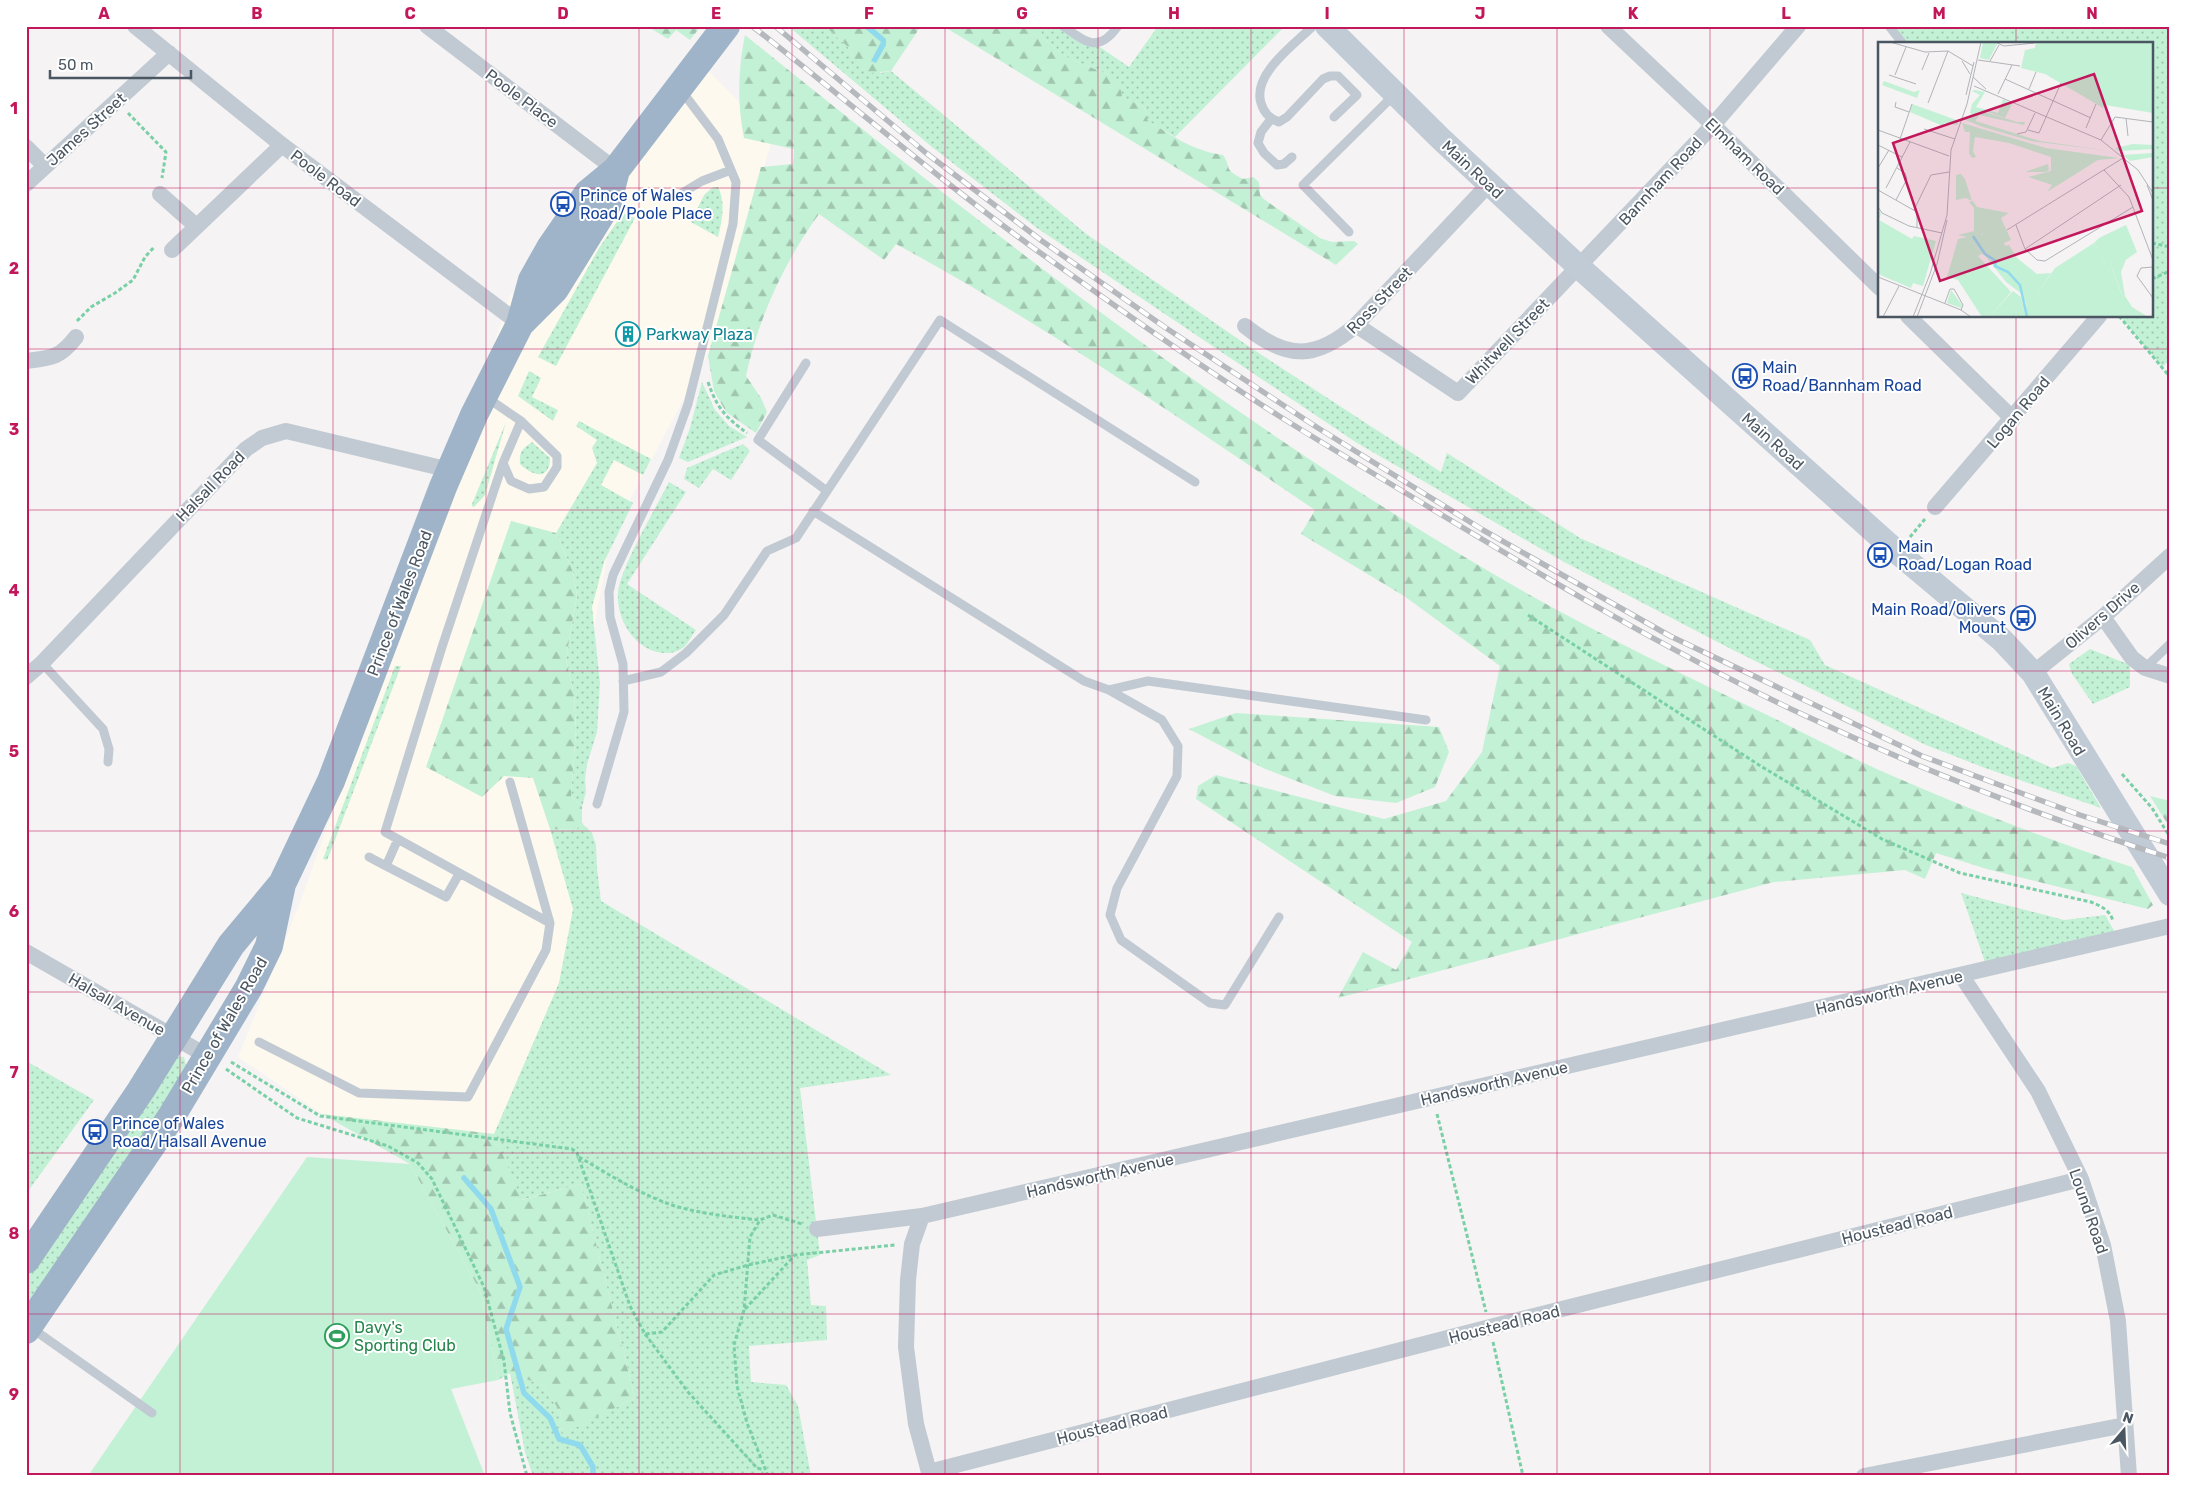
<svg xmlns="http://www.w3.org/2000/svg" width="2196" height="1502" font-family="Rubik,sans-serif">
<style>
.commercial{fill:#fdf9ef}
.green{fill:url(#green-dots)}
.forest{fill:url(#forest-firs)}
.pitch{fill:#c3f1d5}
.water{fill:#90daee}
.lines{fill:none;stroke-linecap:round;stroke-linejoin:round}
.stream{stroke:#90daee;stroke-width:5.5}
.path{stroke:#7ad0a6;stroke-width:3;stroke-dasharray:4 2.5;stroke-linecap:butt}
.service{stroke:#c1cad2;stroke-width:9}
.minor{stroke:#c1cad2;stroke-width:16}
.secondary{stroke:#c1cbd6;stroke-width:24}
.trunk{stroke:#9fb4c9;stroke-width:28}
.rail-casing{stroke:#b5b8bd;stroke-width:5.5}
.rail{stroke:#fff;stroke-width:4;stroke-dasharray:11;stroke-linecap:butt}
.grid{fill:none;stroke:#c2185b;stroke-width:1;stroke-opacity:0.55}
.labels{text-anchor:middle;stroke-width:4;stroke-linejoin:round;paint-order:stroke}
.street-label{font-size:16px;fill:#4a5661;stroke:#fff}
.transit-label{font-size:16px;fill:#164399;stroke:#fff;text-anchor:start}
.culture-label{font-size:16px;fill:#0d838f;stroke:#fff;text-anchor:start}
.leisure-label{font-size:16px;fill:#27864d;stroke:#fff;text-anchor:start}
.inset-river{fill:none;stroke:#90daee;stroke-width:2.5}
.inset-road{fill:none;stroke:#b1b4b9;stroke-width:1}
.view{fill:#c2185b;fill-opacity:0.15;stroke:#c2185b;stroke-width:2.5}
.inset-edge{fill:none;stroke:#4a5661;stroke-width:2.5}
.neatline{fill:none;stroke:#c2185b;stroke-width:2}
.grid-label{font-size:16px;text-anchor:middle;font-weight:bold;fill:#c2185b}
</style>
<defs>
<pattern id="green-dots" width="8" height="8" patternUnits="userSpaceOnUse" patternTransform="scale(1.25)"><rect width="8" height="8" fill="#c3f1d5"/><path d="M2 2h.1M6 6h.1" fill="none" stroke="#a0c6b0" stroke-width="1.8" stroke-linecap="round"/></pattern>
<pattern id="forest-firs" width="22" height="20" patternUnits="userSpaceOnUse" patternTransform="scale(1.25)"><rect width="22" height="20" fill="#c3f1d5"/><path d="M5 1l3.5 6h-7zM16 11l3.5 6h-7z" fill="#a0c6b0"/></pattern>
</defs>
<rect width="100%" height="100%" fill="#f5f3f3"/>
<path class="commercial" d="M 697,59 L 773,137 L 707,356 L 611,535 L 576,730 L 582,807 L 582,822 L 592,833 L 596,845 L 597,868 L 601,901 L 494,1134 L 322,1114 L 238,1057 L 299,905 L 396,636 L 510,296 Z"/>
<path class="green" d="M 788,26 L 825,26 L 848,47 L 853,58 L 881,73 L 891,71 L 1085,233 L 1251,348 L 1441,472 L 1447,453 L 1580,538 L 1810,640 L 1825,665 L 2052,768 L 2068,763 L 2076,766 L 2101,808 L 1985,768 L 1926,745 L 1733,650 L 1564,562 L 1357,443 L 1037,228 L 932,147 Z
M 1040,26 L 1069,26 L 1129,67 L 1158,26 L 1285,26 L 1175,137 L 1148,121 L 1144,107 L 1122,97 L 1109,75 L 1066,57 L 1042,37 Z
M 1888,26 L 2170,26 L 2170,360 L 2162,367 L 2120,316 L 2152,316 L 2152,44 L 1902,44 Z
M 713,187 L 718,187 C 726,202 722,221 718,237 L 691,222 L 704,195 Z
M 623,213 L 635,218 L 556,366 L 538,357 L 599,248 Z
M 529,371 L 541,378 L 532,397 L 558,410 L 553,421 L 518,396 Z
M 702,382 L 715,410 L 729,426 L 747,437 L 688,462 L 679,458 L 690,428 Z
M 579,421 L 651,459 L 643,475 L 614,460 L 601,485 L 633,503 L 604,562 L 592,607 L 600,683 L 597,732 L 587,764 L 585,779 L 586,792 L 582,807 L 571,796 L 576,730 L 574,695 L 566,659 L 577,595 L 573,572 L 556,533 L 597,463 L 592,448 L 597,440 L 576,426 Z
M 506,422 L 485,495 L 474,507 L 472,506 L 472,504 Z
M 532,442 L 550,458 C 550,481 532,476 520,464 C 519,452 522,449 532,442 Z
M 743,444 L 750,451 L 731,480 L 713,469 L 699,488 L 684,479 L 687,468 Z
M 669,482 L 686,492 L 627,584 L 696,630 C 692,635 689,642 685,646 C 681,650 674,653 668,653 C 637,654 616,621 618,593 C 620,568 656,508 669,482 Z
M 2090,649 L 2130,665 L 2130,687 L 2093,704 L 2072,674 L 2069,664 Z
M 395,666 L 401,666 L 330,853 L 327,860 L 323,859 Z
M 582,823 L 592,833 L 596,845 L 597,868 L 601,901 L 891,1075 L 800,1088 L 820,1255 L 807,1260 L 811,1305 L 826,1306 L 827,1340 L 749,1346 L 751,1382 L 786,1385 L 798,1406 L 811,1476 L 533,1476 L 525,1452 L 510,1373 L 542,1385 L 560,1411 L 563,1433 L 635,1398 L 581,1184 L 521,1200 L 494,1134 L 559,983 L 573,909 L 550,829 L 575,830 Z
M 1961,893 L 2064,920 L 2105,915 L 2119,939 L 1985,962 Z
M 173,1056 L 184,1057 L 187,1069 L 26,1315 L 26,1279 Z
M 26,1061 L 94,1100 L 26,1194 Z"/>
<path class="forest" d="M 647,26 L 701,26 L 690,40 L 676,30 L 668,39 Z
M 825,26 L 921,26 L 891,71 L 870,73 L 861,68 L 853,58 L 848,47 Z
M 943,26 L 1040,26 L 1042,37 L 1066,57 L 1109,75 L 1121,90 L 1122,97 L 1144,107 L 1148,121 C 1173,136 1193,151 1223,155 C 1233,170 1222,168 1243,179 L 1253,177 L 1259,182 L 1260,195 L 1265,200 L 1320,238 L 1332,242 L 1354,241 L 1358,244 L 1336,265 Z
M 745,35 C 978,223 1215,409 1473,562 C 1566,618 1665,666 1763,713 C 1807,734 1850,758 1895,777 C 1971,810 2054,842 2132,867 L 2153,905 L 2148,909 L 1987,869 L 1936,853 L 1925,879 L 1905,870 L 1774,882 L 1338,998 L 1363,952 L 1396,970 L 1412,942 L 1196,799 L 1198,786 L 1216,775 L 1384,819 L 1446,801 L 1482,752 L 1500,666 L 1404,596 L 1301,534 L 1315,510 C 1178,417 1042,323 896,244 L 884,260 L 819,214 C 785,261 758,318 746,376 L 761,398 L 767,412 L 756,433 L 726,412 L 714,391 L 708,356 L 761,167 L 793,164 L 794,149 L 744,138 C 737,104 738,69 745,35 Z
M 511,521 L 556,533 L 573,572 L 577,595 L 566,659 L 574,695 L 576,730 L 571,796 L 582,807 L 582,823 L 575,830 L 550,829 L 533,778 L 504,776 L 482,797 L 426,767 Z
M 1236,713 L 1439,727 L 1449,752 L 1435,787 L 1396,803 L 1335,796 L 1263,768 L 1189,729 Z
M 2150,796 L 2170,801 L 2170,828 Z
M 322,1114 L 494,1134 L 522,1200 L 581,1184 L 635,1398 L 563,1434 L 560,1411 L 542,1385 L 510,1373 L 498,1380 L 480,1291 L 410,1164 Z"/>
<path class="pitch" d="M 307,1157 L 410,1164 L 480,1291 L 498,1380 L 451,1389 L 485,1476 L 88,1476 Z"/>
<path class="water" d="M 862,26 L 871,26 L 886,39 L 886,45 L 876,63 L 871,61 L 881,42 Z"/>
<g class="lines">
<path class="stream" d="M 464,1178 L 491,1209 L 520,1287 L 506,1329 L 524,1393 L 550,1418 L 559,1439 L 580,1445 L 593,1467 L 593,1476"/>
<path class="path" d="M 128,113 L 166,152 L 162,178
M 2152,243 L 2170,247
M 2152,279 L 2170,271
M 2119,316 L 2170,377
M 77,321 L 91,307 L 115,293 L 133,280 L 145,257 L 155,246
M 708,382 C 717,408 725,417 747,433
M 1910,537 L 1925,519
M 1528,615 L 1759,765 L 1882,839 L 1960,873 L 2091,902 C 2101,906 2110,910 2113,921
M 2122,774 L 2152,808 L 2170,837
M 231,1062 L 320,1116 L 572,1149 L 577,1153 L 630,1306 L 645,1334 L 662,1332 L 714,1275 L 748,1265 L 795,1255 L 895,1245
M 226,1069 L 297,1118 L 388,1146 L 418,1163 L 432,1179 L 484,1287 L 504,1361 L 510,1413 L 527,1476
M 1437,1114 L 1486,1312
M 579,1157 C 610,1175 641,1195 675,1206 C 702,1214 732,1217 760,1220
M 745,1309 L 795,1255
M 645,1334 L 688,1392 L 757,1468 L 764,1470
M 1493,1342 L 1523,1476
M 768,1476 L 747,1423 L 737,1386 L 734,1345 L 744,1310 L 750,1237 L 760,1220 L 773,1215 L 802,1224"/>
<path class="service" d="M 1063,26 C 1086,42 1098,54 1118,26
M 1313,26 C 1295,44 1252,74 1261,103 C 1264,113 1269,118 1279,122 L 1287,117 L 1323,79 L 1330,76 L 1338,76 L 1357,95 L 1334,117
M 1889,26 L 1903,44
M 1271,119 L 1261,132 L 1258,143 L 1264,153 L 1277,165 L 1284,164 L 1292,157
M 682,193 L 702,181 L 731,170
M 1349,232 L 1303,185 L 1395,94
M 806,363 L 758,440 L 827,491
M 486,397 L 521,421 L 557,456 L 557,467 L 544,487 L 529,489 L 511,481 L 503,463 L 521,421
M 813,511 L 1084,681 L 1109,690 L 1162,720 L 1178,746 L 1177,776 L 1117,888 L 1110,915 L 1121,940 L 1210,1003 L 1225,1005 L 1279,917
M 42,663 L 103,729 L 109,749 L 108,762
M 2145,668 L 2170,644
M 623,681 L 661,672 L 686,653 L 724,615 L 767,551 L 796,538 L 940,320 L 1195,482
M 1109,690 L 1148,681 L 1426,720
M 510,782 L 550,923
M 597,804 L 624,712 L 623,664 L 610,617 L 609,592 L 613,575 L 668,460 L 688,404 L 733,224 L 736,182 L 718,139 L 681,90
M 398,839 L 386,866 L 446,897 L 459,874
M 369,857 L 386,866
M 259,1042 L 359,1093 L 468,1097 L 546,950 L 550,923 L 385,832 L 442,647 L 503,463
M 30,1327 L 152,1413"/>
<path class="minor" d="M 135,26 L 282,145 L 520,324
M 427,26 L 616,170
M 1608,26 L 1713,125 L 1880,288
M 26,147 L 45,166
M 26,184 L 169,53
M 160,194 L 195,225
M 172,250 L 282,145
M 1908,316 L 2013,419
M 1356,325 L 1458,393 L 1713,125 L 1798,26
M 1245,326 C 1286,359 1315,361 1356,325 L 1489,184
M 26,361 C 51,358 60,358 76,337
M 1935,507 L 2099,316
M 2103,617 L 2132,658 L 2145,668 L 2170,676
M 2033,673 L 2103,617 L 2170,556
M 26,677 L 42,663 L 246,449 L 262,438 L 286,431 L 450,470
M 26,952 L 207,1056
M 1961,975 L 2038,1091 L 2081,1179 L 2103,1245 L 2118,1321 L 2129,1476
M 922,1216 L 912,1244 L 908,1280 L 906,1347 L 916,1424 L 930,1476
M 817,1229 L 922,1216 L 2170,926
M 929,1472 L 1490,1327 L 2081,1179
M 1864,1476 L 2125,1425"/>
<path class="secondary" d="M 1327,26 L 1441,139 L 1579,267 L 1897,552 L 2002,640 L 2033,673 L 2170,894"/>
<path class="trunk" d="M 521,323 L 555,289 L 607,205 L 616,170
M 26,1260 L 141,1090 L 231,945 L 281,885
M 26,1330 L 171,1117 L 249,987 L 269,946 L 282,884 L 331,781 L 443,487 L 474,415 L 520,324 L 532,280 L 550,248 L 588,193 L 616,170 L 726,26"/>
<defs>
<path id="rail" d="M 752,26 C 848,101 940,181 1039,252 C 1118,308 1198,365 1279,416 C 1324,444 1369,471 1414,498 C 1542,576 1671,653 1806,716 C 1924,771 2046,818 2170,858
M 775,26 L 926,153 L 1042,241 L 1166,328 L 1318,428 L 1483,530 L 1670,636 L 1922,756 L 2080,815 L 2170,844"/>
</defs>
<use href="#rail" class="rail-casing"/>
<use href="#rail" class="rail"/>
</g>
<path class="grid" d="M 180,26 L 180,1476M 333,26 L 333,1476M 486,26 L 486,1476M 639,26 L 639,1476M 792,26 L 792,1476M 945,26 L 945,1476M 1098,26 L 1098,1476M 1251,26 L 1251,1476M 1404,26 L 1404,1476M 1557,26 L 1557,1476M 1710,26 L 1710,1476M 1863,26 L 1863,1476M 2016,26 L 2016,44M 26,188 L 1880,188M 2152,188 L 2170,188M 2016,316 L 2016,1476M 26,349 L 2170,349M 26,510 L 2170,510M 26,671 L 2170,671M 26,831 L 2170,831M 26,992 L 2170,992M 26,1153 L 2170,1153M 26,1314 L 2170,1314"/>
<defs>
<symbol id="bus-ring" viewBox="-11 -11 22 22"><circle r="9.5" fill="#fff" stroke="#1a4fb4" stroke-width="1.5"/><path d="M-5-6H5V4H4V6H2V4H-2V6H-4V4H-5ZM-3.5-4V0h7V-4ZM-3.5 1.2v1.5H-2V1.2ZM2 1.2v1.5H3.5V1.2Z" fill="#1a4fb4"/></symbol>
<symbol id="building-ring" viewBox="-11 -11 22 22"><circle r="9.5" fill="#fff" stroke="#0f9aa8" stroke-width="1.5"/><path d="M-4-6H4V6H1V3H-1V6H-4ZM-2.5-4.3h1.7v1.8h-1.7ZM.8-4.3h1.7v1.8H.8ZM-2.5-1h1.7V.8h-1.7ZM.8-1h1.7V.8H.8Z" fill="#0f9aa8"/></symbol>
<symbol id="stadium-ring" viewBox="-11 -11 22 22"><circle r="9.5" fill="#fff" stroke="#2e9e5b" stroke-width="1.5"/><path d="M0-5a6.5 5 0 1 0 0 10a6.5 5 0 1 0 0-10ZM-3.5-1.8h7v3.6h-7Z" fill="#2e9e5b"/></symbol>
</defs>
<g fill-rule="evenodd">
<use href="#bus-ring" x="549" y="190" width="28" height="28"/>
<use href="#building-ring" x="614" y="320" width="28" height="28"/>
<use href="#bus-ring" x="1731" y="362" width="28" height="28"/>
<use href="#bus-ring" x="1866" y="541" width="28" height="28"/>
<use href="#bus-ring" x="2009" y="604" width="28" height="28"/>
<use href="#bus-ring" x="81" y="1118" width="28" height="28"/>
<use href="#stadium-ring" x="323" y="1322" width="28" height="28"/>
</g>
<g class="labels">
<g class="street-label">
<text transform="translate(522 98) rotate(37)" y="6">Poole Place</text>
<text transform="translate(86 129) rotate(-42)" y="6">James Street</text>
<text transform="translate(1745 156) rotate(44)" y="6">Elmham Road</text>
<text transform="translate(1473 169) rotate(43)" y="6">Main Road</text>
<text transform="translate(326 178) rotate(37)" y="6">Poole Road</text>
<text transform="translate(1660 181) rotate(-47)" y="6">Bannham Road</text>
<text transform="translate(1379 300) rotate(-46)" y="6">Ross Street</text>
<text transform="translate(1507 341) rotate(-46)" y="6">Whitwell Street</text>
<text transform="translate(2018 412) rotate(-50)" y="6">Logan Road</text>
<text transform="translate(1773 441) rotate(42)" y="6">Main Road</text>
<text transform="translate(210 486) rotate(-46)" y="6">Halsall Road</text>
<text transform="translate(399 603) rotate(-69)" y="6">Prince of Wales Road</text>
<text transform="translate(2102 615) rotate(-41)" y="6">Olivers Drive</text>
<text transform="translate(2062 721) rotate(59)" y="6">Main Road</text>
<text transform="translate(1889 992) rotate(-13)" y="6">Handsworth Avenue</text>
<text transform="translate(117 1004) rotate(30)" y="6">Halsall Avenue</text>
<text transform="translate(224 1025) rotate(-60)" y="6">Prince of Wales Road</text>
<text transform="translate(1494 1083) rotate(-13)" y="6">Handsworth Avenue</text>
<text transform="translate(1100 1175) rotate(-13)" y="6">Handsworth Avenue</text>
<text transform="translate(2089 1211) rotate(71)" y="6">Lound Road</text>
<text transform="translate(1897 1225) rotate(-14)" y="6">Houstead Road</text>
<text transform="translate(1504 1324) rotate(-14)" y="6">Houstead Road</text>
<text transform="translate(1112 1425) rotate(-14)" y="6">Houstead Road</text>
</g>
<g class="transit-label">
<text x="580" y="201">Prince of Wales<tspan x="580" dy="18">Road/Poole Place</tspan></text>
<text x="1762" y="373">Main<tspan x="1762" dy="18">Road/Bannham Road</tspan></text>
<text x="1898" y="552">Main<tspan x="1898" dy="18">Road/Logan Road</tspan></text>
<text x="2006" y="615" text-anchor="end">Main Road/Olivers<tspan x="2006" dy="18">Mount</tspan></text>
<text x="112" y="1129">Prince of Wales<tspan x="112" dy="18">Road/Halsall Avenue</tspan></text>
</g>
<g class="culture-label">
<text x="646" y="340">Parkway Plaza</text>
</g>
<g class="leisure-label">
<text x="354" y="1333">Davy's<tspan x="354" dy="18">Sporting Club</tspan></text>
</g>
</g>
<g transform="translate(1878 42)">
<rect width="275" height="275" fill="#f5f3f3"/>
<path d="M 105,0 L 120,0 L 111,18 L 102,16 ZM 158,0 L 275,0 L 275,71 L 227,63 L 225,66 L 167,32 L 143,26 L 147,8 L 157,6 ZM 97,48 L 107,50 L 98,65 L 120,71 L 125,57 L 134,62 L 127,76 L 107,69 L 96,73 L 92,71 L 94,62 L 102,53 L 94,49 ZM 88,76 L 162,99 L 233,109 L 153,99 L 105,85 L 85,77 ZM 95,159 L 99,165 L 131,171 L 123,176 L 133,198 L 126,201 L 127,204 L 131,203 L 139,216 L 159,232 L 173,231 L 150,266 L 144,252 L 128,240 L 105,211 L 111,213 L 105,191 L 101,195 L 96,189 L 96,166 L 91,160 ZM 0,167 L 3,172 L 1,178 L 34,197 L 36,194 L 58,199 L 45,244 L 35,241 L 33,246 L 0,232 ZM 248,183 L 259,210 L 249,217 L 232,221 L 245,256 L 216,201 L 221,196 ZM 73,248 L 84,263 L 83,266 L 69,261 ZM 135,249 L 143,255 L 148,275 L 111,275 Z" fill="#c3f1d5"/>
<path d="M 6,39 L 36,50 L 42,48 L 39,56 L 4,43 ZM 34,62 L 81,79 L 79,83 L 66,81 L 65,84 L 32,70 ZM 100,68 L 139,80 L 147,80 L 146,83 L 101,73 L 97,80 L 88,76 ZM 84,81 L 168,106 L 241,116 L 220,118 L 169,150 L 174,143 L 150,135 L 173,129 L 173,115 L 131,101 L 97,95 L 95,109 L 98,115 L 94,116 L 91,111 L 92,90 L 87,90 ZM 255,102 L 275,103 L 275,107 L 241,109 L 237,106 ZM 275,111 L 275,115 L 252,119 L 245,113 ZM 170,122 L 171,128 L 168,130 L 147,130 ZM 83,132 L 87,137 L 94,159 L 88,156 L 78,158 L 78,133 ZM 96,189 L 101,194 L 106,191 L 117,209 L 112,215 L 104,212 L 89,195 L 80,193 ZM 216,201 L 245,255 L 232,221 L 249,215 L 243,230 L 247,254 L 254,265 L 270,275 L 148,275 L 146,260 L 150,265 L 177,226 Z" fill="#c3f1d5"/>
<path d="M 89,195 L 104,212 L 100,214 L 133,250 L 111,275 L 104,275 L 80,238 L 69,235 L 80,197 Z" fill="#c3f1d5"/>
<path class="inset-river" d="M 95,194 L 107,212 L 118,219 L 117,224 L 130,230 L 142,243 L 149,275"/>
<path class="inset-road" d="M 12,0 L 47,10 L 70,9 L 95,24M 117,0 L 126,4 L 157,1M 100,18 L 142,24M 84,19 L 92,32M 112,19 L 121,3M 44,28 L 51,11M 11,33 L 38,42M 17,33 L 28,5M 95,35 L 108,47M 127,37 L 213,76M 96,44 L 223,98 L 260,128 L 275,151M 151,47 L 158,30M 120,52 L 134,23M 88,53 L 96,20M 18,60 L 17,65 L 31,70M 50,61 L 70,9M 248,76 L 250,94M 208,86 L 218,62M 46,87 L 77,97M 0,88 L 71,114M 150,88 L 161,91 L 183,41M 139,92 L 148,90 L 157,71M 22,97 L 34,62M 223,98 L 237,75 L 275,80M 0,103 L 24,115M 0,126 L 11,108M 226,128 L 251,155 L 275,218M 269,143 L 275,158M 8,146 L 32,100M 0,148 L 39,170 L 39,186M 18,158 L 29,137 L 27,131 L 19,126M 0,165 L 4,171 L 31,184 L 64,191M 36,168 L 53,133 L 71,130M 138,183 L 147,207 L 159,218 L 167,219 L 255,165M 129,188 L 245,116M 147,207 L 243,143M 275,225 L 263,226 L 259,234 L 275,256M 0,235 L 83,268 L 93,275M 67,261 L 72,247 L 76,247 L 85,263 L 83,268M 5,275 L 21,244M 35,275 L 52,232 L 69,173 L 73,108 L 89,62 L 103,0M 39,275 L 59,222 L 69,178"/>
<path class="view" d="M 216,32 L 264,169 L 62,239 L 15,101 Z"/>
<rect width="275" height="275" class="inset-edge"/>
</g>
<rect width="2196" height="1502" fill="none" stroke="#ffffff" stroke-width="55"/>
<g transform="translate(2124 1430) rotate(19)" stroke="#ffffff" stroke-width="4" paint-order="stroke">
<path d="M0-4L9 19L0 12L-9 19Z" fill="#4a5661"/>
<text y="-8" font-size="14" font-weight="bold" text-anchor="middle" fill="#4a5661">N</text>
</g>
<path d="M50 70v8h141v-8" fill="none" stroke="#4a5661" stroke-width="2.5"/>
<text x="58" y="70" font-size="15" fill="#4a5661" stroke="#ffffff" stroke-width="4" paint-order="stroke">50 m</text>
<rect x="28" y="28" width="2140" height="1446" class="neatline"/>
<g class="grid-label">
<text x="104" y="19">A</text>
<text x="257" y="19">B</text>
<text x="410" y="19">C</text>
<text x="563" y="19">D</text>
<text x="716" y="19">E</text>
<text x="869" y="19">F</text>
<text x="1022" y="19">G</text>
<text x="1174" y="19">H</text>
<text x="1327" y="19">I</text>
<text x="1480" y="19">J</text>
<text x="1633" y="19">K</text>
<text x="1786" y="19">L</text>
<text x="1939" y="19">M</text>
<text x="2092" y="19">N</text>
<text x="14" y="114">1</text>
<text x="14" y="274">2</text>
<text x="14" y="435">3</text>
<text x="14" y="596">4</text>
<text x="14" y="757">5</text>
<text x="14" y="917">6</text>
<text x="14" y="1078">7</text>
<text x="14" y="1239">8</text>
<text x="14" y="1400">9</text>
</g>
</svg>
